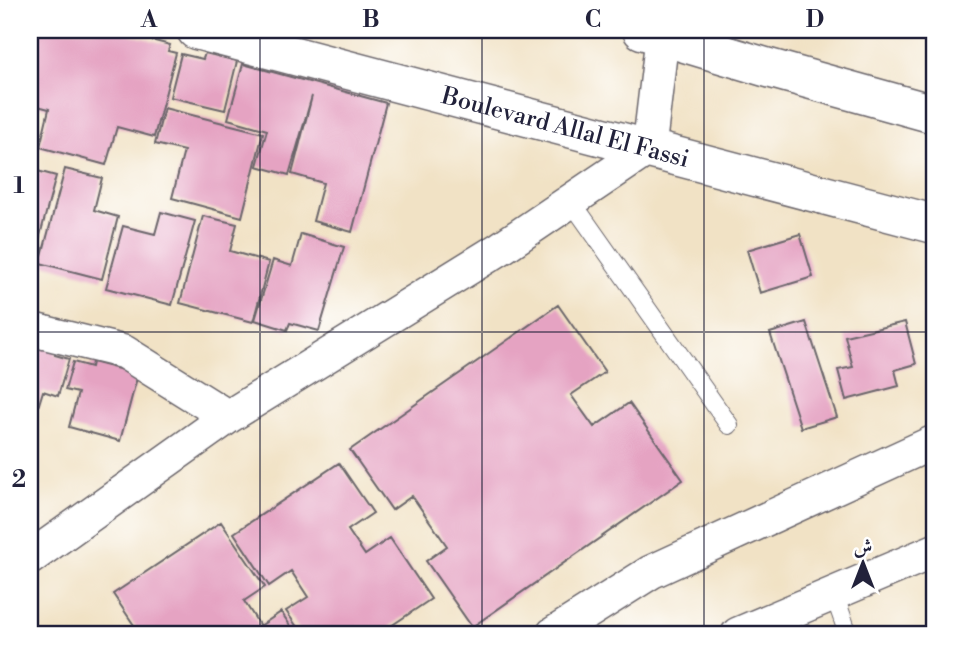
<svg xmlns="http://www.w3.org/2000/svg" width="964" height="664" font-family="'Libre Bodoni',Amiri,serif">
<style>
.building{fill:#e5a3c2}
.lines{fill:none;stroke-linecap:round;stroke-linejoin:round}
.service-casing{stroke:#6a656b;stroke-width:20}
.minor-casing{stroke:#6a656b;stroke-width:36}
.secondary-casing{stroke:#6a656b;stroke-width:41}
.service{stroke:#fff;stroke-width:18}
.minor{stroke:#fff;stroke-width:33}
.secondary{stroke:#fff;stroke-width:38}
.grid{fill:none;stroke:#22223b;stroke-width:2;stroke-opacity:0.55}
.labels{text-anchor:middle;stroke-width:7;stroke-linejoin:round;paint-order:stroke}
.street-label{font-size:24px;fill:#22223b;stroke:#fff}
.neatline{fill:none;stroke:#22223b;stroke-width:2.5}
.grid-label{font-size:23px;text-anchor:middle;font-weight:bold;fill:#22223b}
</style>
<rect width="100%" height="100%" fill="#fff"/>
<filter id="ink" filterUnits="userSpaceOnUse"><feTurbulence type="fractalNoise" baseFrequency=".0143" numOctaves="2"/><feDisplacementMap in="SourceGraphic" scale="14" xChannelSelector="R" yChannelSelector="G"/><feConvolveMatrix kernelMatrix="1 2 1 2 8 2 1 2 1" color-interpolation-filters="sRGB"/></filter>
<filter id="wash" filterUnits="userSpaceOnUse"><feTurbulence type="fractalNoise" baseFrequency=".00686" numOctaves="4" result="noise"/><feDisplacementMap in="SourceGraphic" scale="28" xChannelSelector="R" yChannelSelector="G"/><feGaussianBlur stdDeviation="1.57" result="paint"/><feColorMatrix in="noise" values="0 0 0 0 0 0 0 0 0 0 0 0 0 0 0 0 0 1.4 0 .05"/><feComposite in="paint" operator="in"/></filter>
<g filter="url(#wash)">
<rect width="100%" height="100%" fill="#f1e2c5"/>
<g id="blocks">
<path class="building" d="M 36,30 L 113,30 L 170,45 L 168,51 L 176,53 L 154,137 L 117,127 L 106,165 L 40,147 L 49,109 L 30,104 L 30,53 Z
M 205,53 L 237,61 L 225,110 L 170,97 L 181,54 L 203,59 Z
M 243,64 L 386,103 L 352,232 L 313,221 L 323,183 L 292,174 L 312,96 L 289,175 L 257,166 L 267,130 L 228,119 Z
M 164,108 L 263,133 L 242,217 L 172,198 L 184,151 L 155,144 Z
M 30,169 L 56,176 L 31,269 L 30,269 Z
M 65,169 L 102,178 L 94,210 L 118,217 L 102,279 L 40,263 Z
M 161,212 L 195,221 L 172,305 L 106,288 L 123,226 L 155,234 Z
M 203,216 L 237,224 L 230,251 L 269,262 L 253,322 L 180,303 Z
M 301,234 L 344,247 L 319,331 L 290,323 L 287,330 L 255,320 L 273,260 L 292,266 Z
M 800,234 L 813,277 L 760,293 L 747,250 Z
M 558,305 L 605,372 L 571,395 L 594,427 L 629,403 L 683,480 L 472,627 L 426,561 L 447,546 L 412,496 L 392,510 L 350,450 Z
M 806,322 L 837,417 L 801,428 L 770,333 Z
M 905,322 L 916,364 L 895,370 L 899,386 L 846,400 L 838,370 L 853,367 L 845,336 Z
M 30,341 L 56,348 L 55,355 L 69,359 L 58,396 L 43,391 L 35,417 L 30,415 Z
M 73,362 L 91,367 L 92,362 L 138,374 L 120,441 L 69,427 L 78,393 L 65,390 Z
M 339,463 L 373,513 L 348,530 L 365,555 L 390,538 L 431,599 L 379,634 L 302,634 L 286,611 L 308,597 L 291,571 L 269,586 L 234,533 Z
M 221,522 L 265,587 L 244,601 L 260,626 L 281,612 L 296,634 L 140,634 L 113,594 Z"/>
</g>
</g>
<g filter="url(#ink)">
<use href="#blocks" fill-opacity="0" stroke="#6a656b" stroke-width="2"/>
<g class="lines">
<defs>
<path id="service" d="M 571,201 L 729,425
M 834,594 L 848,634"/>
<path id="minor" d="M 30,329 L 124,352 L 228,417
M 30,558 L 228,417 L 501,248 L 649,148 L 663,30
M 553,634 L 651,572 L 934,442
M 738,634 L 934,551"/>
<g id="secondary">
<path id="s1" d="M 196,30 L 934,224"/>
<path d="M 642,30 L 765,67 L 934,114"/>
</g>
</defs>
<use href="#service" class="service-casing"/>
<use href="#minor" class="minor-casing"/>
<use href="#secondary" class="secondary-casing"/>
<use href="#service" class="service"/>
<use href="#minor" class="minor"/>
<use href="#secondary" class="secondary"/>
</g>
</g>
<path class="grid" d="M 260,30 L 260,634M 482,30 L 482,634M 704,30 L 704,634M 30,332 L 934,332"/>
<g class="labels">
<g class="street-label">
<text dy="8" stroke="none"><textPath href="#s1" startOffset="382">Boulevard Allal El Fassi</textPath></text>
</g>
</g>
<rect width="964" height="664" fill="none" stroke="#fff" stroke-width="77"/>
<g transform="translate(863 563)" stroke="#ffffff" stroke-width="5" paint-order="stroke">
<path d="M0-5L12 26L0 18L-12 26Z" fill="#22223b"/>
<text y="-10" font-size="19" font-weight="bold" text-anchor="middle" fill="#22223b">ش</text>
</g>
<rect x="38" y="38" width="888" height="588" class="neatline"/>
<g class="grid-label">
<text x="149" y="27">A</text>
<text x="371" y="27">B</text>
<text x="593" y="27">C</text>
<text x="815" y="27">D</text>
<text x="19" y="193">1</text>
<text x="19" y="487">2</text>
</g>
</svg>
